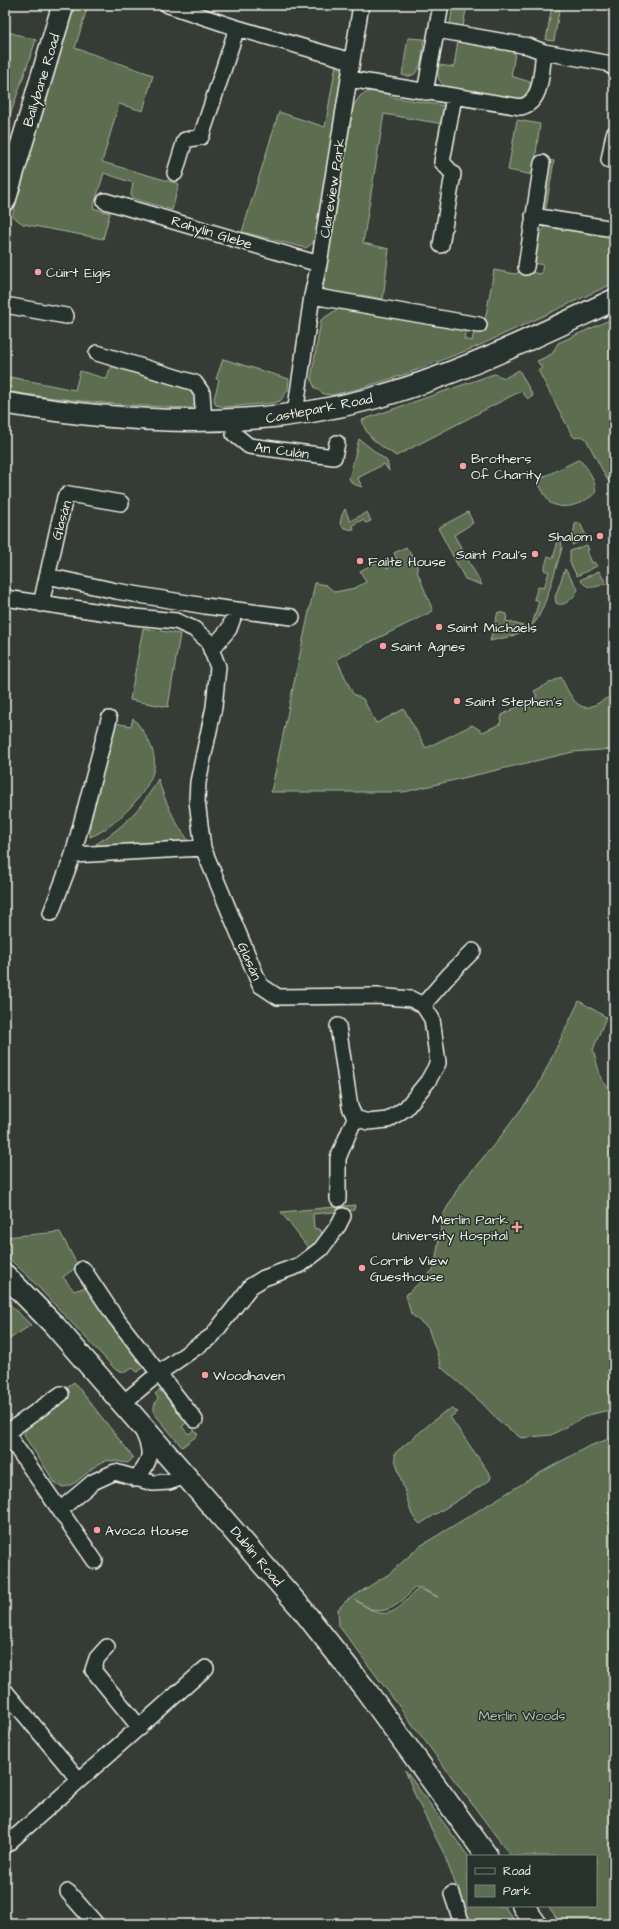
<svg xmlns="http://www.w3.org/2000/svg" width="619" height="1929" font-family="'Architects Daughter',sans-serif">
<style>
.green{fill:#5c6e50;stroke:#a8b09c;fill-rule:evenodd}
.lines{fill:none;stroke-linecap:round;stroke-linejoin:round}
.street-casing{stroke:#f4f1e8;stroke-width:18}
.secondary-casing{stroke:#f4f1e8;stroke-width:24}
.street{stroke:#26332d;stroke-width:15}
.secondary{stroke:#26332d;stroke-width:21}
.poi-dot{fill:#ff9aa2;stroke:#26332d;stroke-width:1.5}
.labels{text-anchor:middle;stroke-width:3;stroke-linejoin:round;paint-order:stroke}
.street-label{font-size:14px;fill:#f4f1e8;stroke:#26332d}
.poi-label{font-size:14px;fill:#f4f1e8;stroke:#26332d;text-anchor:start}
.park-label{font-size:14px;fill:#b7bdab;stroke:#26332d}
</style>
<rect width="100%" height="100%" fill="#343c35"/>
<filter id="ink" filterUnits="userSpaceOnUse"><feTurbulence type="fractalNoise" baseFrequency=".025" numOctaves="2"/><feDisplacementMap in="SourceGraphic" scale="8" xChannelSelector="R" yChannelSelector="G"/><feConvolveMatrix kernelMatrix="1 2 1 2 8 2 1 2 1" color-interpolation-filters="sRGB"/></filter>
<g filter="url(#ink)">
<path class="green" d="M 73,5 L 88,5 L 75,48 L 153,75 L 143,111 L 119,104 L 102,162 L 179,184 L 172,210 L 132,198 L 131,194 L 133,183 L 104,173 L 93,208 L 110,213 L 103,239 L 23,224 L 12,216 Z
M 453,5 L 467,5 L 463,26 L 450,24 Z
M 552,5 L 560,5 L 554,41 L 546,40 Z
M 5,31 L 36,40 L 5,130 Z
M 408,38 L 424,39 C 422,53 423,82 402,75 Z
M 458,40 L 516,49 L 511,76 L 530,82 C 531,92 529,95 520,101 L 449,89 C 438,83 437,76 438,65 L 454,67 Z
M 336,65 L 341,70 L 342,76 L 316,238 L 313,243 L 306,248 L 242,232 L 279,112 L 325,127 Z
M 372,90 L 387,92 L 391,97 L 446,106 L 443,124 L 384,114 L 363,243 L 389,249 L 383,299 L 360,295 L 352,297 L 328,292 L 323,287 L 353,106 L 361,95 Z
M 517,120 L 540,124 L 533,175 L 508,170 Z
M 547,160 L 554,161 L 546,208 L 539,207 Z
M 547,225 L 614,235 L 614,283 L 476,347 L 406,374 L 358,389 L 332,395 L 324,394 L 315,388 L 311,379 L 321,320 L 339,308 L 466,330 L 464,339 L 472,341 L 474,331 L 483,332 L 494,270 L 515,274 L 522,271 L 541,274 L 543,265 L 534,263 L 538,235 Z
M 614,318 L 614,485 L 612,485 L 607,479 L 586,439 L 582,436 L 575,438 L 572,435 L 538,370 L 542,368 L 537,361 L 552,354 L 558,343 Z
M 223,359 L 289,379 L 288,390 L 280,401 L 273,403 L 225,407 L 216,405 L 214,399 L 219,380 L 216,379 Z
M 113,366 L 188,386 L 197,399 L 192,408 C 129,406 67,401 5,391 L 5,376 L 75,390 L 80,371 L 107,379 L 109,371 Z
M 519,370 L 533,396 L 528,399 L 521,391 L 396,456 C 382,446 366,439 362,420 L 494,374 L 505,378 Z
M 359,439 L 387,461 L 389,471 L 384,464 L 358,478 L 362,487 L 353,484 L 349,479 Z
M 578,460 C 587,463 598,486 595,494 C 580,504 567,511 550,503 L 539,485 L 539,479 Z
M 345,509 L 350,521 L 367,512 L 371,521 L 366,523 L 362,520 L 353,525 L 354,530 L 344,528 L 340,523 L 342,515 Z
M 468,512 L 473,523 L 454,535 L 482,585 L 465,579 L 438,528 Z
M 580,523 L 586,536 L 584,537 L 585,539 L 572,545 L 575,524 Z
M 561,541 L 562,548 C 558,561 542,621 532,625 L 539,601 L 534,599 L 538,587 L 544,588 L 549,572 L 544,570 L 548,556 L 553,558 L 557,545 L 556,543 Z
M 587,545 L 589,550 L 587,551 L 592,563 L 594,562 L 597,566 L 577,576 L 570,563 L 570,551 Z
M 406,547 L 417,564 L 417,571 L 433,611 L 340,657 L 337,660 L 353,694 L 363,699 L 376,723 L 379,722 L 404,709 L 426,748 L 472,725 L 483,732 L 500,724 L 502,715 L 537,696 L 534,691 L 561,677 C 566,686 574,710 589,707 C 597,705 606,698 614,694 L 614,749 L 573,752 L 404,792 L 271,792 L 315,583 L 326,585 L 335,592 L 355,588 L 366,582 L 360,571 L 381,560 L 387,568 L 398,562 L 394,553 Z
M 565,569 L 578,589 C 575,597 564,608 556,603 L 555,597 Z
M 599,571 L 606,583 C 595,588 588,590 580,580 Z
M 498,612 L 507,614 L 506,621 L 530,628 L 512,636 L 490,641 Z
M 143,628 L 180,634 L 168,707 L 130,700 Z
M 133,718 C 144,731 157,750 154,768 C 150,792 113,829 90,837 L 90,822 L 115,723 L 131,726 Z
M 158,779 C 165,801 174,822 189,841 L 100,847 L 96,844 C 123,828 143,807 158,779 Z
M 579,1001 L 606,1017 L 593,1050 L 601,1078 L 614,1096 L 614,1409 L 588,1415 L 551,1435 L 521,1438 L 499,1421 L 482,1403 L 441,1367 L 437,1353 L 428,1328 L 411,1314 L 406,1295 L 434,1269 L 443,1215 L 459,1186 L 498,1140 L 537,1088 Z
M 355,1205 L 354,1210 L 313,1214 L 314,1228 L 321,1230 L 322,1236 L 309,1249 L 281,1212 Z
M 60,1232 L 78,1266 L 63,1277 L 74,1291 L 83,1288 L 90,1289 L 146,1365 L 137,1372 L 133,1368 L 125,1372 L 116,1370 L 28,1276 L 5,1255 L 5,1237 Z
M 5,1300 L 31,1325 L 5,1342 Z
M 74,1382 L 133,1457 L 128,1463 C 118,1462 110,1458 100,1463 C 88,1469 68,1497 55,1483 L 25,1437 L 24,1433 L 29,1426 L 69,1398 L 65,1388 Z
M 160,1390 L 187,1422 L 182,1427 L 189,1434 L 194,1430 L 198,1435 L 182,1447 L 154,1413 L 154,1406 L 158,1398 L 155,1394 Z
M 451,1409 L 458,1412 L 450,1417 L 491,1476 L 490,1480 L 420,1524 L 414,1518 L 411,1512 L 395,1459 L 395,1453 L 444,1412 Z
M 614,1437 L 614,1510 L 607,1513 L 614,1511 L 614,1924 L 561,1924 L 548,1906 L 596,1906 L 596,1856 L 511,1856 L 339,1626 L 338,1609 L 346,1601 L 389,1574 L 420,1546 L 540,1473 L 587,1447 ZM 414,1588 L 421,1588 L 438,1597 L 419,1589 C 413,1592 410,1597 405,1602 C 386,1622 374,1612 355,1600 C 361,1602 368,1609 374,1610 C 391,1614 405,1599 414,1588 Z
M 405,1770 L 468,1856 L 468,1906 L 504,1906 L 517,1924 L 471,1924 L 443,1852 L 417,1800 Z"/>
<g class="lines">
<defs>
<path id="street" d="M 168,5 L 237,28 L 351,61
M 437,30 L 528,46 L 544,52
M 349,79 L 521,107 C 543,102 541,70 544,52 L 606,63 L 614,68
M 425,92 L 441,5
M 609,160 L 614,134
M 175,173 L 185,140 L 201,137 L 237,28
M 105,201 L 319,264
M 533,216 L 614,229
M 441,245 L 453,174 L 442,162 L 454,97
M 526,267 L 542,163
M 312,296 L 479,325
M 5,305 L 66,316
M 97,353 L 195,383 L 202,393 L 204,421
M 295,414 L 312,296 L 319,264 L 361,5
M 234,420 L 234,434 L 249,446 L 334,457 L 337,443
M 47,576 L 116,591 L 205,606 L 292,617
M 5,598 L 135,617 L 176,621 L 194,629 L 208,641 L 218,667 L 214,707 L 198,782 L 197,801 L 203,848 L 260,985 L 278,997 L 377,996 L 411,999 L 423,1005 L 432,1019 L 438,1063 L 428,1081 L 406,1108 L 388,1120 L 368,1122 L 355,1118 L 350,1107 L 338,1026
M 41,604 L 65,497 L 69,494 L 121,503
M 211,650 L 229,629 L 236,610
M 73,855 L 203,848
M 51,913 L 73,855 L 109,719
M 423,1005 L 450,974 L 473,951
M 338,1199 L 338,1158 L 355,1118
M 83,1269 L 115,1317 L 195,1420
M 123,1403 L 159,1373 L 212,1336 L 251,1286 L 264,1278 L 300,1265 L 321,1249 L 338,1226 L 343,1216
M 5,1431 L 95,1561
M 6,1433 L 61,1394
M 136,1479 C 151,1462 153,1453 143,1432
M 60,1510 L 93,1482 L 115,1472 L 153,1483 L 169,1482 L 186,1476
M 107,1647 L 97,1658 L 93,1670 L 140,1728
M 5,1691 L 79,1780
M 5,1846 L 206,1668
M 68,1892 L 96,1924
M 452,1894 L 462,1924"/>
<path id="secondary" d="M 5,200 L 63,5
M 5,403 C 125,423 251,431 370,399 C 455,376 534,337 614,300
M 5,1275 L 54,1325 L 301,1608 L 365,1689 L 487,1856
M 523,1906 L 536,1924"/>
</defs>
<use href="#street" class="street-casing"/>
<use href="#secondary" class="secondary-casing"/>
<use href="#street" class="street"/>
<use href="#secondary" class="secondary"/>
</g>
</g>
<g class="poi-dot">
<circle cx="38" cy="272" r="4"/>
<circle cx="463" cy="466" r="4"/>
<circle cx="600" cy="536" r="4"/>
<circle cx="535" cy="554" r="4"/>
<circle cx="360" cy="561" r="4"/>
<circle cx="439" cy="627" r="4"/>
<circle cx="383" cy="646" r="4"/>
<circle cx="457" cy="701" r="4"/>
<path d="M515 1221h4v4h4v4h-4v4h-4v-4h-4v-4h4z"/>
<circle cx="362" cy="1268" r="4"/>
<circle cx="205" cy="1375" r="4"/>
<circle cx="97" cy="1530" r="4"/>
</g>
<g class="labels">
<g class="street-label">
<text transform="translate(41 80) rotate(-73)" y="5">Ballybane Road</text>
<text transform="translate(332 188) rotate(-81)" y="5">Clareview Park</text>
<text transform="translate(212 232) rotate(17)" y="5">Rahylin Glebe</text>
<text transform="translate(319 408) rotate(-11)" y="5">Castlepark Road</text>
<text transform="translate(282 450) rotate(8)" y="5">An Culán</text>
<text transform="translate(61 520) rotate(-74)" y="5">Glasán</text>
<text transform="translate(250 961) rotate(66)" y="5">Glasán</text>
<text transform="translate(257 1556) rotate(50)" y="5">Dublin Road</text>
</g>
<g class="poi-label">
<text x="46" y="277">Cúirt Eigis</text>
<text x="471" y="463">Brothers<tspan x="471" dy="16">Of Charity</tspan></text>
<text x="592" y="541" text-anchor="end">Shalom</text>
<text x="527" y="559" text-anchor="end">Saint Paul's</text>
<text x="368" y="566">Failte House</text>
<text x="447" y="632">Saint Michaels</text>
<text x="391" y="651">Saint Agnes</text>
<text x="465" y="706">Saint Stephen's</text>
<text x="508" y="1224" text-anchor="end">Merlin Park<tspan x="508" dy="16">University Hospital</tspan></text>
<text x="370" y="1265">Corrib View<tspan x="370" dy="16">Guesthouse</tspan></text>
<text x="213" y="1380">Woodhaven</text>
<text x="105" y="1535">Avoca House</text>
</g>
<g class="park-label">
<text x="522" y="1720">Merlin Woods</text>
</g>
</g>
<rect width="619" height="1929" fill="none" stroke="#26332d" stroke-width="20"/>
<rect x="10" y="10" width="599" height="1909" fill="none" stroke="#f4f1e8" stroke-width="1.5" filter="url(#ink)"/>
<rect x="467" y="1855" width="130" height="52" fill="#26332d" stroke="#787f78"/>
<rect x="475" y="1868" width="20" height="6" fill="#26332d" stroke="#787f78"/>
<text x="503" y="1875" font-size="12" fill="#f4f1e8">Road</text>
<rect x="475" y="1885" width="20" height="12" fill="#5c6e50" stroke="#787f78"/>
<text x="503" y="1895" font-size="12" fill="#f4f1e8">Park</text>
</svg>
